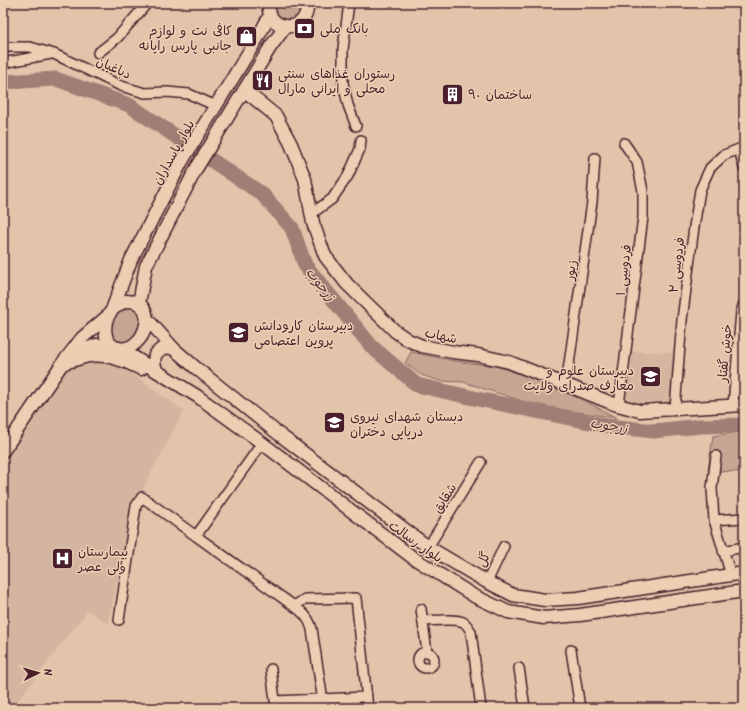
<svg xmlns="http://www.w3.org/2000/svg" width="747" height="711" font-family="Kalam,'Playpen Sans Arabic',sans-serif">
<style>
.built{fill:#d4b59f}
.green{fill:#c6a693;stroke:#88625f}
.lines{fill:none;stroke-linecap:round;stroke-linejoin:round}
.river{stroke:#a17e75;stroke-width:15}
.street-casing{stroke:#4a1f2b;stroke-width:12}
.secondary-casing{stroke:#4a1f2b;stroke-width:15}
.street{stroke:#eccfb3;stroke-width:9}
.secondary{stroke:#eccfb3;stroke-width:12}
.labels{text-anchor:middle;stroke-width:3;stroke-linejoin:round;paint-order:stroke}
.poi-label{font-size:13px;fill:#4a1f2b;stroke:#eccfb3;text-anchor:start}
.street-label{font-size:13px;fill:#4a1f2b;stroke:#eccfb3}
.water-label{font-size:14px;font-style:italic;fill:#60373e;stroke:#eccfb3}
</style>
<rect width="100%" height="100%" fill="#e2c4ab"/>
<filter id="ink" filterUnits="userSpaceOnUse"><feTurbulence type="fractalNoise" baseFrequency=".025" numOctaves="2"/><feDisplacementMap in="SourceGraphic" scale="8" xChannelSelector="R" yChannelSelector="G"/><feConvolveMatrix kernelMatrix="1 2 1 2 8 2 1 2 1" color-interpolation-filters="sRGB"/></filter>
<g filter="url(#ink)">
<path class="built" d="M 626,351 L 680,353 L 672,401 L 622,403 Z
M 101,361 L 124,368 L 184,411 L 133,507 L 108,624 L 88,610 L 12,708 L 3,708 L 3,464 L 61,374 L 77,365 Z"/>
<path class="green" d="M 273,3 L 303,3 L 302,13 L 291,22 L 277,18 Z
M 129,307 L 138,310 C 140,315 142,320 141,325 C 139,335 126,349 115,341 C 113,339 112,336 111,333 C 110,319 115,311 129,307 Z
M 411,352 L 455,361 L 496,366 L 526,376 L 569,394 L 585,401 L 617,418 L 537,406 L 464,382 L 440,381 L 421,375 L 405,363 Z
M 744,431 L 744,472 L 708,471 L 713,436 Z"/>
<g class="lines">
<path class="river" d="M 3,82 L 56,79 L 129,105 L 262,194 L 292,228 L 305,265 L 372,347 L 417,385 L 478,399 L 608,426 L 654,431 L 701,426 L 744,425"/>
<defs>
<path id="street" d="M 349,3 L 343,49 L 343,83 L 348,105 L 356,126
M 3,47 L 30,47 L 54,54 L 121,86 L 145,93 L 167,92 L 189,94 L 216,106
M 98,53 L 117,38 L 144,7 L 146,3
M 3,63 L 51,54
M 739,149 L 744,168
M 311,214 L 332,199 L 348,176 L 360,149 L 361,140
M 566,385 L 592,202 L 595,158
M 619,405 L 643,217 L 643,191 L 637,162 L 624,143
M 733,406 L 741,312 L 744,303
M 675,409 L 682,320 L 694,227 L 700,190 L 710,168 L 724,155 L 744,147
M 262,443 L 196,536 L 294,606 C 303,612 309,618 312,629 L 324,708
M 716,456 L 712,488 L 714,520 L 731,575
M 714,520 L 744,518
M 428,547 L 481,462
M 723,551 L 744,547
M 487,582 L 504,546
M 294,606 L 305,599 L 356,598 L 368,708
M 421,609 L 427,652
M 119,620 L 136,506 L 142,497 L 196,536
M 423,621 C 432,621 456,618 463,622 C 467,624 469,628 471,632 L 481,708
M 571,650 L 580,708
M418 660a8 8 0 1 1 16 0a8 8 0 1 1-16 0Z
M 519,668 L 525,708
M 271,669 L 276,708
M 275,701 L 367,697"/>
<path id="secondary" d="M 269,3 C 265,33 310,35 307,3
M 244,90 L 276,116 L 291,144 L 305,179 L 313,223 L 325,256 L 347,284 L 395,331 L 408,340 L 422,346 L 453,352 L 478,355 L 509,362 L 614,404 L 640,411 L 744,405
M 126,301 C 162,300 145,354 118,348 C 103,345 103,325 109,314 C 113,308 119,304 126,301 Z
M 139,303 L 146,266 L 196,169 L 271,46 L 286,26
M 112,310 L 131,260 L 182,161 L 258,37 L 270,15
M 147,319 L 174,349 L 196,368 L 280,435 L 428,547 L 487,582 L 513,595 L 545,600 L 578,598 L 744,573
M 119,348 L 197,396 L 262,443 L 412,557 L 474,596 L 508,612 L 544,618 L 580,615 L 744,591
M 76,353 L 96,345 L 113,346
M 62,364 L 82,338 L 109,315
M 156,370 L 154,363 L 155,355 L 160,350 L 167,347 L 174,349
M 3,451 L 62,364 C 71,361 80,358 89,356 C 107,353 126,361 141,369"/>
</defs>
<use href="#street" class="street-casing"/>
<use href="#secondary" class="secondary-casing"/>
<use href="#street" class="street"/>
<use href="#secondary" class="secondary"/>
</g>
</g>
<defs>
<symbol id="bank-square" viewBox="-11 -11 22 22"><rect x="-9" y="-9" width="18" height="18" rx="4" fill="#4a1f2b" stroke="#eccfb3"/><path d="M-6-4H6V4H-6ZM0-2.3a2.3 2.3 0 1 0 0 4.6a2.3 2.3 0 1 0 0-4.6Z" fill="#fff"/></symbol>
<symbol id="shop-square" viewBox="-11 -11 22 22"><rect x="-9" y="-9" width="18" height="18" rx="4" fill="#4a1f2b" stroke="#eccfb3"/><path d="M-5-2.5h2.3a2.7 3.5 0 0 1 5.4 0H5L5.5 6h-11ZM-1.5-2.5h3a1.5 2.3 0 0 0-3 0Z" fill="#fff"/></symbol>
<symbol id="restaurant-square" viewBox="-11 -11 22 22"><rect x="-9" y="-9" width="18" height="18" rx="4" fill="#4a1f2b" stroke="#eccfb3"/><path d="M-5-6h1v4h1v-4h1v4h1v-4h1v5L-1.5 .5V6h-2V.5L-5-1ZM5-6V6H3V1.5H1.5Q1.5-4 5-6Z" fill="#fff"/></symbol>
<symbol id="building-square" viewBox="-11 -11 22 22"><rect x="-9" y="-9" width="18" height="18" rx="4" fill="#4a1f2b" stroke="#eccfb3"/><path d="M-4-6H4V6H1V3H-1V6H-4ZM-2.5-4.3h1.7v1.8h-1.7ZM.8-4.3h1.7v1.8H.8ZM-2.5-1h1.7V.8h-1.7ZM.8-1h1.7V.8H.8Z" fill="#fff"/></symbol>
<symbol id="school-square" viewBox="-11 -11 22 22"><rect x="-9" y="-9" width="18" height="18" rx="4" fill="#4a1f2b" stroke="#eccfb3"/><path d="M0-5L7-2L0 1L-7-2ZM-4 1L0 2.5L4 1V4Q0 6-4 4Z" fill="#fff"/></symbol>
<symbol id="hospital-square" viewBox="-11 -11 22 22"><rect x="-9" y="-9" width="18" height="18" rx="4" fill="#4a1f2b" stroke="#eccfb3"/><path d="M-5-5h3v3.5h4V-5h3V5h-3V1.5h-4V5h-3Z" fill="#fff"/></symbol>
</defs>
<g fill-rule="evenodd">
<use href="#bank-square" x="292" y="16" width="25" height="25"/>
<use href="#shop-square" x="234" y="24" width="25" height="25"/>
<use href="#restaurant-square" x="250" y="68" width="25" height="25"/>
<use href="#building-square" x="440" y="82" width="25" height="25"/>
<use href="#school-square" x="226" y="320" width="25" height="25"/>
<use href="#school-square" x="638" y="364" width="25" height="25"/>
<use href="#school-square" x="322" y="410" width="25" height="25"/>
<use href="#hospital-square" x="50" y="546" width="25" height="25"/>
</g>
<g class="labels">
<g class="poi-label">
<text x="320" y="33">بانک ملی</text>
<text x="232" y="35" text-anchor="end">کافی نت و لوازم<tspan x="232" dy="15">جانبی پارس رایانه</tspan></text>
<text x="278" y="78">رستوران غذاهای سنتی<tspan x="278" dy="15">محلی و ایرانی مارال</tspan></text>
<text x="468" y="99">ساختمان ۹۰</text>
<text x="254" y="330">دبیرستان کارودانش<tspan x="254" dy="15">پروین اعتصامی</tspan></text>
<text x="634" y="375" text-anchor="end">دبیرستان علوم و<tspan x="634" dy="15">معارف صدرای ولایت</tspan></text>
<text x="350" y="421">دبستان شهدای نیروی<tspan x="350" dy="15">دریایی دختران</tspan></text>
<text x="78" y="556">بیمارستان<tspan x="78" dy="15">ولی عصر</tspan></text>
</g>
<g class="street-label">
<text transform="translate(114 67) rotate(24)" y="5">دباغیان</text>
<text transform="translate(173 152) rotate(-61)" y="5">بلوار پاسداران</text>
<text transform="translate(676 265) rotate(-83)" y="5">فردوسی ۲</text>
<text transform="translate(570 270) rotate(-82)" y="5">زیور</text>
<text transform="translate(623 270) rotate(-83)" y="5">فردوسی ۱</text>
<text transform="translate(441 335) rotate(12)" y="5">شهاب</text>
<text transform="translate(724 353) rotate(-85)" y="5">خوش گفتار</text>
<text transform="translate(444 498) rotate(-58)" y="5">شقایق</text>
<text transform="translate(416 541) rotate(35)" y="5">بلوار رسالت</text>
<text transform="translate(483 559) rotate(-65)" y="5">گل</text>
</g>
<g class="water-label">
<text transform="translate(321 284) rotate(51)" y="5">زرجوب</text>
<text transform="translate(609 425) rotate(9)" y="5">زرجوب</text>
</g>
</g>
<rect width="747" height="711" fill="none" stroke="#eccfb3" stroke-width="16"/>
<rect x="8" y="8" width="731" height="695" fill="none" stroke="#4a1f2b" stroke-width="1.5" filter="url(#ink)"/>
<g transform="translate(38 673) rotate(85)" stroke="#eccfb3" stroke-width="3" paint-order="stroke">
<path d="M0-3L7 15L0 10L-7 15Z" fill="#4a1f2b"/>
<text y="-6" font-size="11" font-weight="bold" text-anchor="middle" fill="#4a1f2b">N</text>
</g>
</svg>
